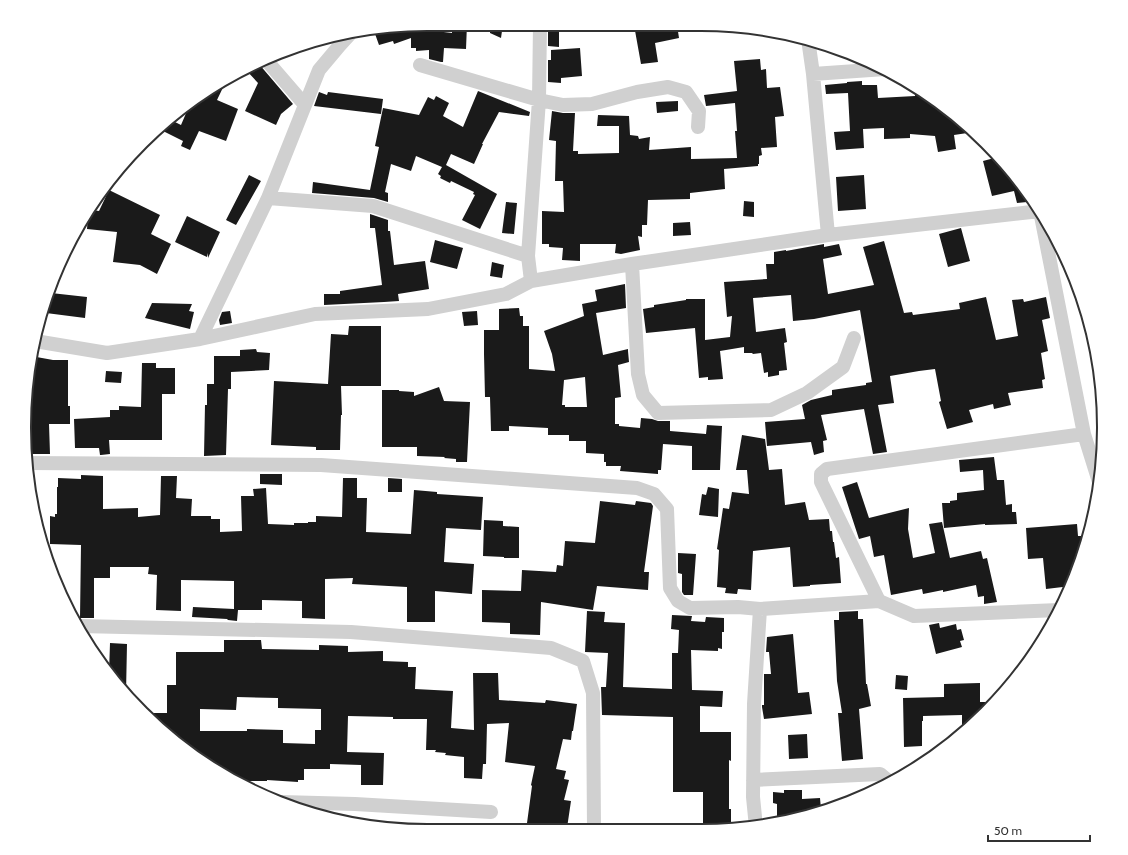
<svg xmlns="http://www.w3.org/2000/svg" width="1128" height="855" font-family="Cabin,sans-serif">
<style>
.building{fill:#1a1a1a;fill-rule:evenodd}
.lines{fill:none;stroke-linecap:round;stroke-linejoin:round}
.minor{stroke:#d0d0d0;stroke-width:14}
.rim{fill:none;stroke:#333;stroke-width:2}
</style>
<rect width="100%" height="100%" fill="#fff"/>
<path class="building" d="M 427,24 L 427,30 L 452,33 L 452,24 L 467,24 L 466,49 L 444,48 L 443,62 L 441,62 L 429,59 L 429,50 L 416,51 L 416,48 L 411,48 L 411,38 L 394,44 L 393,41 L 379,45 L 374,31 Z
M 490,24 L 503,24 L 501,38 L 490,33 Z
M 548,24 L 559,24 L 559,47 L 548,46 Z
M 634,25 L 677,25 L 679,38 L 655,43 L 658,62 L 641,64 Z
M 580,48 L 582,76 L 561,78 L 561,83 L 548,82 L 548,60 L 551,60 L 551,50 Z
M 760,59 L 761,70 L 766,69 L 767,88 L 780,87 L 784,116 L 775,117 L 777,147 L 761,148 L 762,155 L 759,156 L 759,164 L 758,164 L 758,166 L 724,169 L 725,189 L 690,193 L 690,199 L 648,200 L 647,225 L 642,225 L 642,237 L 638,236 L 640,250 L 621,254 L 615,253 L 616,244 L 580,244 L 580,261 L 562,260 L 563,248 L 549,247 L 549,244 L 542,244 L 542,211 L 564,212 L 563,181 L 555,181 L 556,141 L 549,140 L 552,111 L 563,113 L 575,113 L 573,151 L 578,151 L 578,154 L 619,153 L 619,126 L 597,126 L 598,115 L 629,116 L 630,135 L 638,136 L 639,139 L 650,137 L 649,150 L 691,147 L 691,159 L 737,158 L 735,131 L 737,131 L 735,103 L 706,106 L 704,95 L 737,91 L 734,61 Z
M 259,64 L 293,104 L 281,114 L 276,125 L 245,111 L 258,83 L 246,70 Z
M 228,77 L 217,100 L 238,109 L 226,141 L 199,131 L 190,150 L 181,146 L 183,141 L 157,128 L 169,119 L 181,125 L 190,104 Z
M 862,81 L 862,85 L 877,85 L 878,98 L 915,96 L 916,87 L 925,92 L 974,132 L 954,135 L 956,149 L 938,152 L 935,136 L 910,134 L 910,138 L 884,139 L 884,128 L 863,129 L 864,148 L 836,150 L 834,132 L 850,131 L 848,93 L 826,94 L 825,85 L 847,83 L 847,82 Z
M 478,91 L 530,112 L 529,116 L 499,112 L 482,144 L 483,144 L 474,164 L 451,154 L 446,165 L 497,194 L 480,229 L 462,220 L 475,195 L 473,194 L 474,192 L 451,181 L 450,183 L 440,178 L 441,176 L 438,174 L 442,167 L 416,156 L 411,171 L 391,164 L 385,192 L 388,193 L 388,202 L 374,198 L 312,193 L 313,182 L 370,190 L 379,147 L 375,146 L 383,108 L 419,115 L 428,97 L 434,100 L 436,96 L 449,103 L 443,116 L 463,127 Z
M 319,92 L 327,95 L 328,92 L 383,99 L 381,114 L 314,106 Z
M 678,101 L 678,111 L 657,113 L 656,102 Z
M 998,157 L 1025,189 L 1027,202 L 1017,203 L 1014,191 L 992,196 L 983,161 Z
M 249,175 L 261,181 L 236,225 L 226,220 Z
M 864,175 L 866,209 L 838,211 L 836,177 Z
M 109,190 L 160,215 L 151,234 L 171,244 L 157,274 L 140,265 L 113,262 L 117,232 L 87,229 L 88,216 L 92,210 L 99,211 Z
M 744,201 L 754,202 L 754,217 L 743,216 Z
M 506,202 L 517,203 L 514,234 L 502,233 Z
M 370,214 L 388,220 L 388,231 L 390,231 L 394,265 L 425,261 L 429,289 L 398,294 L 399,301 L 384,302 L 324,305 L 324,294 L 340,294 L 340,291 L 382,285 L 375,228 L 370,228 Z
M 187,216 L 220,232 L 208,258 L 208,253 L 207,257 L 175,242 Z
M 690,222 L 691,235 L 673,236 L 673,223 Z
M 961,228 L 970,261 L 948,267 L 939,234 Z
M 435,240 L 463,248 L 457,269 L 430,262 Z
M 884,241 L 904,313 L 912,312 L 913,315 L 960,309 L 959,303 L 986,297 L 996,340 L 1018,336 L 1012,300 L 1023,299 L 1024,302 L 1046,297 L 1050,318 L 1042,320 L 1048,351 L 1041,353 L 1045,379 L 1042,380 L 1043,388 L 1008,393 L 1011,405 L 994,409 L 993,404 L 969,410 L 973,422 L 947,429 L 939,402 L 941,401 L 935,369 L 919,371 L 890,376 L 894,403 L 878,405 L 887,452 L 873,454 L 864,409 L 821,415 L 827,440 L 823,441 L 824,452 L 814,455 L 811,442 L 767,446 L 765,422 L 805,419 L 802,405 L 811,400 L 832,395 L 832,390 L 866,385 L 866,383 L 872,382 L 860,310 L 814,319 L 793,321 L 791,295 L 753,298 L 756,332 L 785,328 L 787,342 L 784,343 L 787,370 L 779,371 L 779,375 L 768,377 L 768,372 L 764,373 L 761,353 L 753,354 L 752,353 L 744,353 L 744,347 L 720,351 L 723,379 L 708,380 L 708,377 L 699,378 L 695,328 L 646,333 L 643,309 L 654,307 L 654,305 L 686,300 L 686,299 L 705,299 L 705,340 L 730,337 L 732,316 L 727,317 L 724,282 L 767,279 L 766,264 L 774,264 L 774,252 L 786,250 L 786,251 L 824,244 L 824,247 L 839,244 L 842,255 L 823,259 L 828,294 L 874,285 L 863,247 Z
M 492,262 L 504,265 L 502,278 L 490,276 Z
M 625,284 L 626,308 L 596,313 L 603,355 L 628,349 L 628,351 L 629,362 L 618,365 L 621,397 L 615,398 L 615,424 L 619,424 L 619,426 L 640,428 L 641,418 L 652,419 L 658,421 L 670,421 L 670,431 L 706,434 L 707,425 L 722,426 L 720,470 L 692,470 L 692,446 L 663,444 L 661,470 L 658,470 L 658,474 L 620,471 L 621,466 L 606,466 L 606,462 L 604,462 L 604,454 L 586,453 L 586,441 L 569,441 L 569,435 L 548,435 L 548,428 L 509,426 L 509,431 L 491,431 L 490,397 L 485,397 L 484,354 L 484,330 L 499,330 L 499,309 L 519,308 L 520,316 L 523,316 L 523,326 L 529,326 L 529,369 L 555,371 L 552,354 L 544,331 L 584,316 L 582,304 L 597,301 L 595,290 ZM 585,377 L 587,407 L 565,407 L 565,405 L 562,405 L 564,380 Z
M 51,293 L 87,297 L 85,318 L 46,313 L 48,302 Z
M 152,303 L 192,304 L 189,311 L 194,312 L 190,329 L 145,318 Z
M 230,311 L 232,323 L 220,325 L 219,320 L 222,312 Z
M 477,311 L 478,325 L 464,326 L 462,312 Z
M 349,326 L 381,326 L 381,386 L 341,386 L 342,415 L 341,415 L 340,450 L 316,450 L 316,447 L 271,445 L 274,381 L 328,384 L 331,334 L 348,335 Z
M 256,349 L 257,352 L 270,353 L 269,370 L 231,372 L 231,389 L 228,389 L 226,455 L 204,456 L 205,405 L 207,405 L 207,384 L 214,384 L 214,356 L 240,356 L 240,350 Z
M 31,356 L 53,360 L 68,360 L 68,406 L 70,406 L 70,424 L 49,424 L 50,454 L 25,454 Z
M 142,363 L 156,363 L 156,368 L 175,368 L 175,394 L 162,394 L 162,440 L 109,440 L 110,454 L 101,455 L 100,455 L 99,448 L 75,448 L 74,419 L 110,417 L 110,410 L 119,410 L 119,406 L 141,407 Z
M 106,371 L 122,372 L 121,383 L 105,382 Z
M 439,387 L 444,401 L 470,402 L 467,462 L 456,462 L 456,459 L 444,458 L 445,457 L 417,456 L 417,447 L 382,447 L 382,390 L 399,390 L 399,391 L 414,392 L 414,396 Z
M 742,435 L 765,439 L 769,470 L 782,469 L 785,505 L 805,502 L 809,520 L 829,519 L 830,531 L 832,531 L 833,542 L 834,542 L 836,558 L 839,557 L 841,583 L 810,585 L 810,586 L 793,587 L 790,547 L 753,551 L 751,590 L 738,589 L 737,594 L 725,593 L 726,588 L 717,587 L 719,550 L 717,549 L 723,508 L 729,509 L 732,492 L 749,494 L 747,470 L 736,470 Z
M 994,457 L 997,480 L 1004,480 L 1006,505 L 1012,504 L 1012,512 L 1016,512 L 1017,524 L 985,525 L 985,524 L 944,528 L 942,503 L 950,503 L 950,501 L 957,500 L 957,493 L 984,490 L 983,470 L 960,472 L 959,460 Z
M 260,474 L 282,474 L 282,485 L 260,484 Z
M 81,475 L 103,476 L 103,509 L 138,508 L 138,517 L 160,515 L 161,476 L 177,476 L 176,498 L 192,499 L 191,516 L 211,516 L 211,519 L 220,519 L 220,532 L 242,531 L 241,496 L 254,496 L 253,489 L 266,488 L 268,524 L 294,525 L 294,523 L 308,523 L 308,522 L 316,522 L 316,516 L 342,517 L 343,478 L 357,478 L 357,498 L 367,498 L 366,532 L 411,534 L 414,490 L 437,492 L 437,494 L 483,497 L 481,530 L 446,528 L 444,562 L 474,564 L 472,594 L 435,591 L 435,622 L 407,622 L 407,587 L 352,584 L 353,578 L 325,579 L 325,619 L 302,618 L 302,601 L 262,600 L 262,610 L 238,610 L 237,621 L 228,620 L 227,619 L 192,617 L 193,607 L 234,609 L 234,581 L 181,580 L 181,611 L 156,610 L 157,575 L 148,574 L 149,567 L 110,567 L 110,578 L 94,578 L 94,618 L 80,618 L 81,545 L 50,544 L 50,516 L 55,517 L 55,514 L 57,514 L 57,487 L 58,487 L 58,478 L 81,479 Z
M 388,478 L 402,479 L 402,492 L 388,492 Z
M 857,482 L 869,518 L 909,508 L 908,529 L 913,558 L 935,553 L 929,524 L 942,522 L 950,558 L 981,551 L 983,559 L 987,558 L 997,602 L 984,604 L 984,596 L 978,597 L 976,585 L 943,592 L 943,590 L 923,594 L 922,589 L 891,595 L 884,555 L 874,557 L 870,536 L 859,539 L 842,487 Z
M 708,487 L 719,489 L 718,517 L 699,515 L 702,494 L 706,495 Z
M 600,501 L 635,505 L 636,501 L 651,503 L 653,506 L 644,572 L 649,572 L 648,590 L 597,586 L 593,610 L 541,602 L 540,635 L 510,634 L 510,623 L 482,622 L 482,590 L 521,591 L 522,570 L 556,572 L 557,565 L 563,566 L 565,541 L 595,543 Z
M 484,520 L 503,521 L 503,526 L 519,527 L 519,558 L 504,558 L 504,557 L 483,556 Z
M 1077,524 L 1078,536 L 1084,536 L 1085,543 L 1073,582 L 1071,586 L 1046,589 L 1043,558 L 1028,559 L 1026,528 Z
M 678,553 L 696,554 L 693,595 L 684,595 L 682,592 L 682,574 L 678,573 Z
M 587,611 L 605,612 L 604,622 L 625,623 L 623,687 L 672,689 L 672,653 L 678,653 L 679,630 L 671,629 L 672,615 L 692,616 L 691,621 L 705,622 L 706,617 L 724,618 L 724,632 L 722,632 L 722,649 L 718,648 L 718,651 L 691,650 L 692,690 L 723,691 L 722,707 L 700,706 L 700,732 L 731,732 L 731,761 L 729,760 L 729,809 L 731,809 L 731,828 L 703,828 L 703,792 L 673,792 L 673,717 L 602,715 L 601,687 L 606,687 L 608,653 L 585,652 Z
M 858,611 L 858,619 L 863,619 L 866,684 L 867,684 L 871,706 L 859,709 L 863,759 L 842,761 L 838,713 L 842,713 L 837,681 L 834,620 L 839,620 L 839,612 Z
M 939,623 L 940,628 L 956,624 L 957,630 L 961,629 L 964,640 L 960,641 L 962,647 L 936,654 L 929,625 Z
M 793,634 L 798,693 L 809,692 L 812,714 L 764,719 L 762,707 L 762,705 L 764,705 L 764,674 L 771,674 L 769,652 L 766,652 L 767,637 Z
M 224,640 L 261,640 L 262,649 L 319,650 L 319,645 L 348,646 L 348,652 L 383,651 L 383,661 L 408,662 L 408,667 L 416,667 L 415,689 L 453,691 L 451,728 L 474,730 L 473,673 L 498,673 L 499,700 L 545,703 L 546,700 L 577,704 L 573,731 L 572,731 L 571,740 L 563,739 L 556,769 L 566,771 L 564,779 L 569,780 L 564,800 L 571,801 L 567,828 L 555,828 L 527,823 L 532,786 L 531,785 L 535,766 L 505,762 L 509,723 L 487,724 L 486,764 L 483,764 L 482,779 L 464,778 L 464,757 L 445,755 L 446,753 L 435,752 L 436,750 L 426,750 L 427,719 L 393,719 L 393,717 L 348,716 L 347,752 L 384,753 L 383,785 L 361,785 L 361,765 L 330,764 L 330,769 L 304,769 L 304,780 L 298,780 L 298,782 L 267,780 L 267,781 L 237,781 L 204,763 L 142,713 L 167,713 L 167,685 L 176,685 L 176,652 L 224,652 ZM 237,697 L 278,698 L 278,708 L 321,709 L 321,730 L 315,730 L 315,744 L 283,743 L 283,730 L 247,729 L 247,731 L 200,731 L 200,709 L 236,710 Z
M 110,643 L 127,644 L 126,693 L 109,673 Z
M 896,675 L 908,676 L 907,690 L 895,689 Z
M 980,683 L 980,702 L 986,702 L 985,713 L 962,732 L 962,715 L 923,716 L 923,721 L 922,721 L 922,746 L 904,747 L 903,698 L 944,697 L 944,684 Z
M 807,734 L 808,758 L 789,759 L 788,735 Z
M 784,790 L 802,790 L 802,799 L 820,798 L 821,809 L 783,820 L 783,816 L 777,816 L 777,804 L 773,803 L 773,792 L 784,793 Z"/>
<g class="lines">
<path class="minor" d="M 808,39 L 813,74 L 828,235
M 267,61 L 305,105
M 420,65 L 539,100 L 563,105 L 592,104 L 637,92 L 668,87 L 686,92 L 699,111 L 698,127
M 813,74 L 885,69
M 268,198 L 373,206 L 528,256
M 1040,211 L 1084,434 L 1099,482
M 632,264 L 638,374 L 643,395 L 658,413 L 771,410 L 807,393 L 843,367 L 854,338
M 531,281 L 528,256 L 539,100 L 540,24
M 200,339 L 268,198 L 319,70 L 340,45 L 350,34
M 35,341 L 107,353 L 200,339 L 315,314 L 428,309 L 506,294 L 531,281 L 632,264 L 828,235 L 1040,211
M 27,463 L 321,465 L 637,488 L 654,494 L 667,509 L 670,588 L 678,601 L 690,608 L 738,607 L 760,609 L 879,601 L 821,482 L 821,474 L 827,469 L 1084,434
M 879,601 L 914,616 L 1059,610
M 79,626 L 351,632 L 551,648 L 583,661 L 593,693 L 594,828
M 753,780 L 880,774 L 886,779 L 886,783
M 281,802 L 355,804 L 491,812
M 756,827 L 753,797 L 754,704 L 760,609"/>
</g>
<path d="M0 0H1128V855H0ZM427 31H701A396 396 0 0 1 1097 427V428A396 396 0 0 1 701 824H427A396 396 0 0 1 31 428V427A396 396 0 0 1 427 31Z" fill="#fff" fill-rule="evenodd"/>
<path class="rim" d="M427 31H701A396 396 0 0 1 1097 427V428A396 396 0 0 1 701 824H427A396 396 0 0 1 31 428V427A396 396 0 0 1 427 31Z"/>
<path d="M988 835v6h102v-6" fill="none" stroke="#333333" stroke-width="2"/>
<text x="994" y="835" font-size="12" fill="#333333" stroke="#ffffff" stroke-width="3" paint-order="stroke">50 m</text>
</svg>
